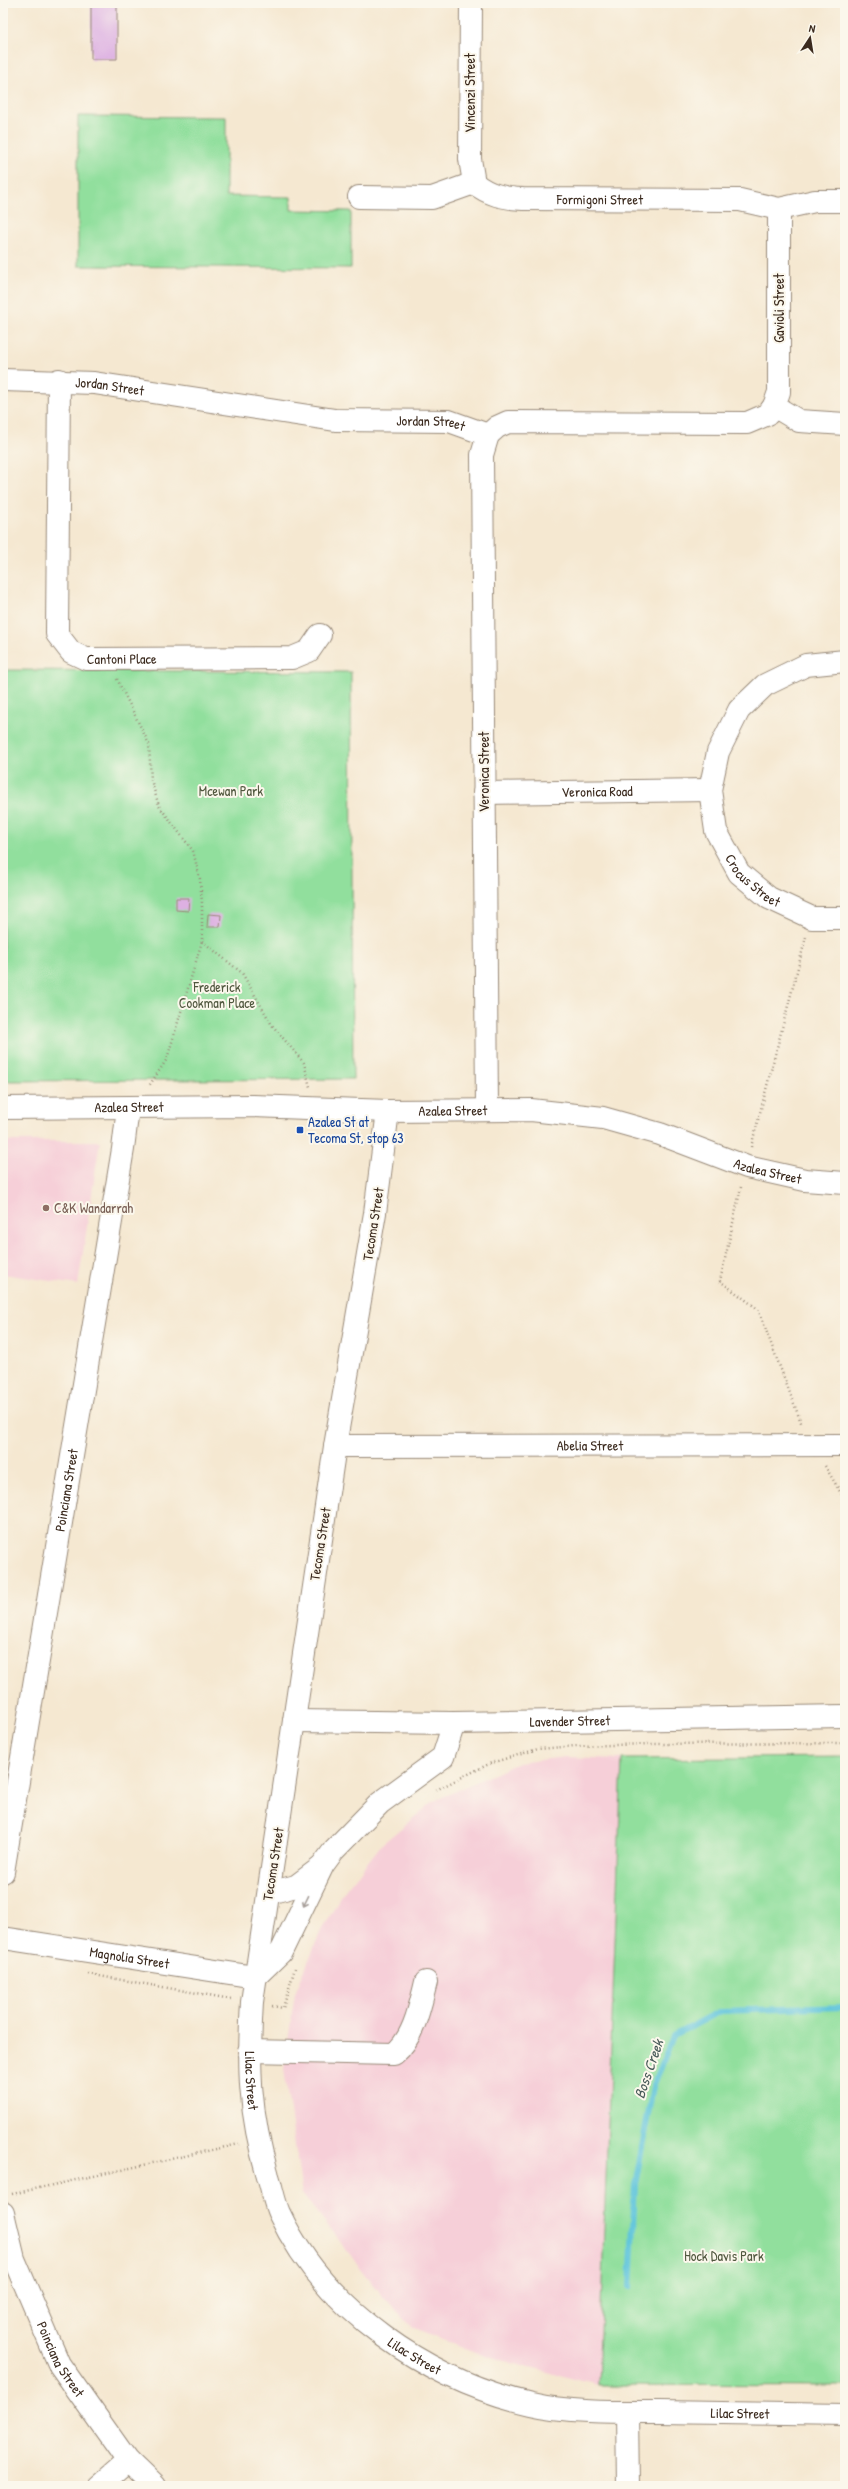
<svg xmlns="http://www.w3.org/2000/svg" width="848" height="2489" font-family="'Patrick Hand',sans-serif">
<style>
.built{fill:#f6cfd8}
.green{fill:#91df9d;stroke:#66845e}
.lines{fill:none;stroke-linecap:round;stroke-linejoin:round}
.stream{stroke:#5ec5db;stroke-width:6}
.building{fill:#ddb0e2}
.minor-casing{stroke:#988978;stroke-width:24}
.path{stroke:#988978;stroke-width:2.5;stroke-dasharray:1 3;stroke-linecap:butt}
.minor{stroke:#fff;stroke-width:22}
.oneway{stroke:#a79f9a}
.transit-dot{fill:#1a4fb4;stroke:#fbf7ec;stroke-width:1.5}
.education-dot{fill:#8d6e63;stroke:#fbf7ec;stroke-width:1.5}
.labels{text-anchor:middle;stroke-width:4;stroke-linejoin:round;paint-order:stroke}
.street-label{font-size:14px;fill:#3b2a1e;stroke:#fbf7ec}
.park-label{font-size:14px;fill:#50573e;stroke:#fbf7ec}
.transit-label{font-size:14px;fill:#164399;stroke:#fbf7ec;text-anchor:start}
.education-label{font-size:14px;fill:#785e54;stroke:#fbf7ec;text-anchor:start}
.water-label{font-size:15px;font-style:italic;fill:#465857;stroke:#fbf7ec}
</style>
<rect width="100%" height="100%" fill="#fbf7ec"/>
<filter id="ink" filterUnits="userSpaceOnUse"><feTurbulence type="fractalNoise" baseFrequency=".025" numOctaves="2"/><feDisplacementMap in="SourceGraphic" scale="8" xChannelSelector="R" yChannelSelector="G"/><feConvolveMatrix kernelMatrix="1 2 1 2 8 2 1 2 1" color-interpolation-filters="sRGB"/></filter>
<filter id="wash" filterUnits="userSpaceOnUse"><feTurbulence type="fractalNoise" baseFrequency=".012" numOctaves="4" result="noise"/><feDisplacementMap in="SourceGraphic" scale="16" xChannelSelector="R" yChannelSelector="G"/><feGaussianBlur stdDeviation="0.9" result="paint"/><feColorMatrix in="noise" values="0 0 0 0 0 0 0 0 0 0 0 0 0 0 0 0 0 1.4 0 .05"/><feComposite in="paint" operator="in"/></filter>
<g filter="url(#wash)">
<rect width="100%" height="100%" fill="#f5e8d1"/>
<path class="built" d="M 3,1141 L 100,1141 L 78,1285 L 3,1274 Z
M 565,1757 L 622,1759 L 598,2385 L 491,2358 L 412,2327 L 383,2296 L 302,2194 L 284,2069 L 295,1993 L 320,1933 L 343,1893 L 382,1844 L 434,1801 L 518,1763 Z"/>
<path class="green" d="M 78,116 L 226,117 L 226,196 L 291,197 L 291,210 L 351,211 L 351,268 L 78,266 Z
M 3,670 L 351,672 L 353,1079 L 3,1081 Z
M 845,1757 L 845,2386 L 598,2385 L 622,1759 Z"/>
<g class="lines">
<path class="stream" d="M 630,2287 L 635,2185 L 653,2087 L 673,2036 L 721,2011 L 845,2007"/>
</g>
<g id="blocks">
<path class="building" d="M 91,3 L 117,3 L 117,59 L 91,59 Z
M 176,898 L 189,898 L 188,911 L 176,910 Z
M 208,914 L 221,915 L 220,927 L 207,927 Z"/>
</g>
</g>
<g filter="url(#ink)">
<use href="#blocks" fill-opacity="0" stroke="#988978" stroke-width="1"/>
<g class="lines">
<defs>
<g id="minor">
<path d="M 471,3 L 470,159 L 474,183"/>
<path id="s1" d="M 359,197 L 432,198 L 474,183 C 489,195 503,198 523,199 L 740,200 L 779,209 L 815,201 L 845,201"/>
<path id="s2" d="M 3,380 L 94,383 L 335,420 L 449,421 L 488,435 L 497,427 L 508,422 L 747,423 L 768,414 L 774,406 L 799,421 L 845,424"/>
<path id="s3" d="M 59,380 L 57,634 L 71,652 L 86,659 L 292,658 L 309,651 L 320,635"/>
<path d="M 774,406 L 779,392 L 779,209"/>
<path id="s4" d="M 845,661 L 806,665 L 765,685 L 739,710 L 718,752 L 710,790 L 716,831 L 739,873 L 769,898 L 812,918 L 845,918"/>
<path id="s5" d="M 484,793 L 710,790"/>
<path id="s6" d="M 3,1108 L 253,1106 L 388,1111 L 531,1110 L 603,1118 L 660,1134 L 747,1167 L 805,1180 L 845,1183"/>
<path d="M 487,1109 L 482,455 L 488,435"/>
<path id="s7" d="M 388,1111 L 375,1213 L 335,1446 L 252,2002 C 248,2068 249,2112 268,2176 C 272,2188 274,2202 279,2213 C 325,2311 428,2380 531,2404 C 569,2413 621,2412 660,2412 C 722,2413 783,2414 845,2415"/>
<path id="s8" d="M 335,1446 L 845,1445"/>
<path id="s9" d="M 294,1721 L 454,1723 L 845,1716"/>
<path id="s10" d="M 3,1872 L 123,1149 L 128,1108"/>
<path d="M 269,1893 L 296,1886 L 320,1868"/>
<path id="s11" d="M 3,1938 L 255,1977"/>
<path d="M 255,1977 L 281,1952 L 323,1865 L 334,1850 L 380,1803 L 443,1757 L 454,1723"/>
<path d="M 249,2051 L 394,2054 C 414,2038 420,2006 426,1982"/>
<path id="s12" d="M 3,2213 L 14,2259 L 59,2364 L 127,2460 L 154,2486"/>
<path d="M 627,2412 L 628,2486"/>
<path d="M 99,2486 L 128,2461"/>
</g>
</defs>
<use href="#minor" class="minor-casing"/>
<path class="path" d="M 117,679 L 149,744 L 151,780 L 159,806 L 193,851 L 200,879 L 202,903 L 202,941 L 167,1059 L 149,1086
M 202,941 L 242,973 L 272,1025 L 304,1063 L 310,1087
M 751,1147 L 806,937
M 741,1187 L 720,1281 L 758,1309 L 802,1425
M 825,1466 L 845,1500
M 436,1790 L 491,1763 L 538,1749 L 576,1746 L 650,1744 L 845,1743
M 88,1974 L 231,1999
M 272,2006 L 283,2008 L 295,1968
M 12,2194 L 239,2144"/>
<use href="#minor" class="minor"/>
</g>
<defs><path id="oneway-shaft" d="M-6 0H5M1.5-3L5.5 0L1.5 3" fill="none" stroke-width="1.6" stroke-linecap="round" stroke-linejoin="round"/></defs>
<use class="oneway" href="#oneway-shaft" transform="translate(306 1901) rotate(116)"/>
</g>
<rect class="transit-dot" x="296" y="1126" width="8" height="8" rx="2"/>
<circle class="education-dot" cx="46" cy="1208" r="4"/>
<g class="labels">
<g class="street-label">
<text transform="translate(470 93) rotate(-90)" y="5">Vincenzi Street</text>
<text dy="5" stroke="none"><textPath href="#s1" startOffset="247">Formigoni Street</textPath></text>
<text transform="translate(779 308) rotate(-90)" y="5">Gavioli Street</text>
<text dy="5" stroke="none"><textPath href="#s2" startOffset="107">Jordan Street</textPath></text>
<text dy="5" stroke="none"><textPath href="#s2" startOffset="431">Jordan Street</textPath></text>
<text dy="5" stroke="none"><textPath href="#s3" startOffset="329">Cantoni Place</textPath></text>
<text transform="translate(484 772) rotate(-90)" y="5">Veronica Street</text>
<text dy="5" stroke="none"><textPath href="#s5" startOffset="113">Veronica Road</textPath></text>
<text dy="5" stroke="none"><textPath href="#s4" startOffset="311">Crocus Street</textPath></text>
<text dy="5" stroke="none"><textPath href="#s6" startOffset="126">Azalea Street</textPath></text>
<text dy="5" stroke="none"><textPath href="#s6" startOffset="450">Azalea Street</textPath></text>
<text dy="5" stroke="none"><textPath href="#s6" startOffset="774">Azalea Street</textPath></text>
<text transform="translate(373 1224) rotate(-81)" y="5">Tecoma Street</text>
<text dy="5" stroke="none"><textPath href="#s8" startOffset="255">Abelia Street</textPath></text>
<text dy="5" stroke="none"><textPath href="#s10" startOffset="387">Poinciana Street</textPath></text>
<text transform="translate(320 1544) rotate(-81)" y="5">Tecoma Street</text>
<text dy="5" stroke="none"><textPath href="#s9" startOffset="276">Lavender Street</textPath></text>
<text transform="translate(273 1864) rotate(-81)" y="5">Tecoma Street</text>
<text dy="5" stroke="none"><textPath href="#s11" startOffset="128">Magnolia Street</textPath></text>
<text dy="5" stroke="none"><textPath href="#s7" startOffset="980">Lilac Street</textPath></text>
<text dy="5" stroke="none"><textPath href="#s7" startOffset="1316">Lilac Street</textPath></text>
<text dy="5" stroke="none"><textPath href="#s12" startOffset="158">Poinciana Street</textPath></text>
<text dy="5" stroke="none"><textPath href="#s7" startOffset="1652">Lilac Street</textPath></text>
</g>
<g class="park-label">
<text x="231" y="796">Mcewan Park</text>
<text x="217" y="992">Frederick<tspan x="217" dy="16">Cookman Place</tspan></text>
<text x="724" y="2261">Hock Davis Park</text>
</g>
<g class="transit-label">
<text x="308" y="1127">Azalea St at<tspan x="308" dy="16">Tecoma St, stop 63</tspan></text>
</g>
<g class="education-label">
<text x="54" y="1213">C&amp;K Wandarrah</text>
</g>
<g class="water-label">
<text transform="translate(649 2069) rotate(-71)" y="5">Boss Creek</text>
</g>
</g>
<rect width="848" height="2489" fill="none" stroke="#fbf7ec" stroke-width="16"/>
<g transform="translate(810 38) rotate(12)" stroke="#fbf7ec" stroke-width="3" paint-order="stroke">
<path d="M0-3L7 15L0 10L-7 15Z" fill="#3b2a1e"/>
<text y="-6" font-size="11" font-weight="bold" text-anchor="middle" fill="#3b2a1e">N</text>
</g>
</svg>
